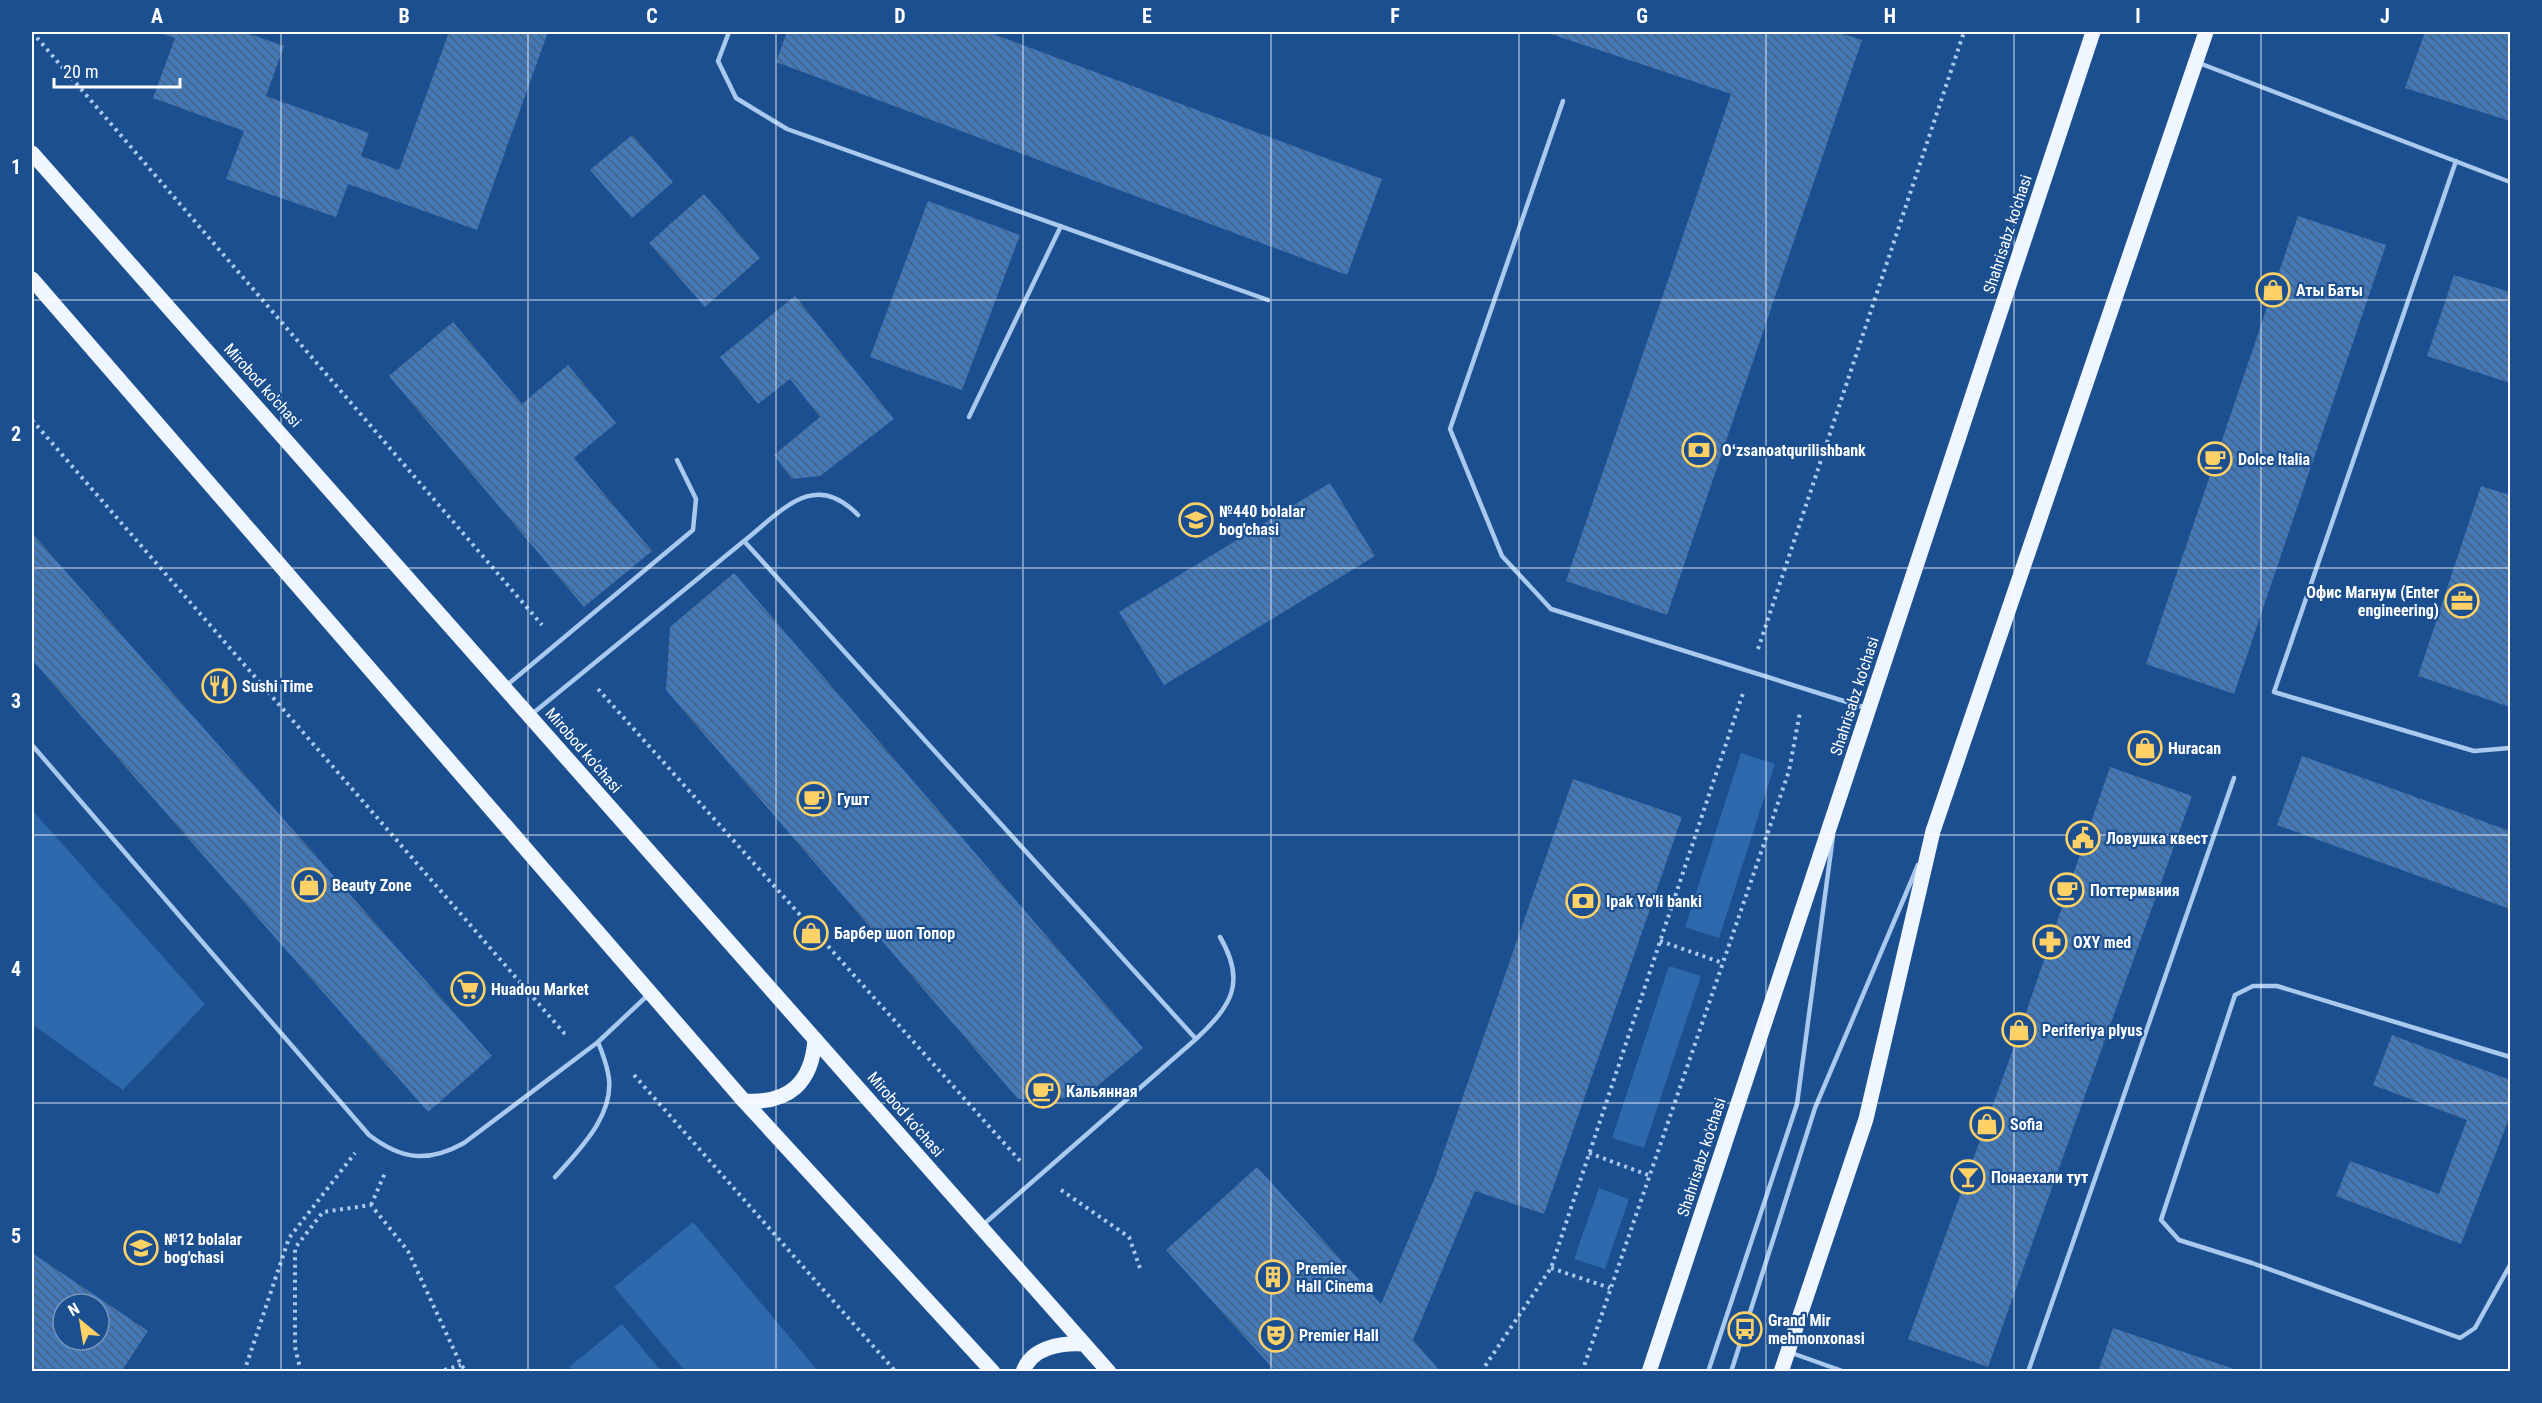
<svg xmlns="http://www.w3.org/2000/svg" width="2542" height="1403" font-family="'Roboto Condensed',sans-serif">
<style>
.green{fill:#2e69ad}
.building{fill:url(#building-back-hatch);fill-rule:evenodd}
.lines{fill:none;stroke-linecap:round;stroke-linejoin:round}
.path{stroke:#a9c9ee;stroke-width:4;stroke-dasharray:3 4.5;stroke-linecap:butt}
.service{stroke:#a9c9ee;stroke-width:4.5}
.primary{stroke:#f0f6ff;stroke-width:15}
.grid{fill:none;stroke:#fff;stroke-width:1.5;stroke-opacity:0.55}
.labels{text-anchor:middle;stroke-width:4.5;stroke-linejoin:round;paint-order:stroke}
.street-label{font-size:16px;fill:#fff;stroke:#1b4f8f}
.poi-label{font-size:16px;font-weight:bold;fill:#fff;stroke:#1b4f8f;text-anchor:start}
.neatline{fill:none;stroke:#fff;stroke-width:2}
.grid-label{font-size:20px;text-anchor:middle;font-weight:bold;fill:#fff}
</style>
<defs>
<pattern id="building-back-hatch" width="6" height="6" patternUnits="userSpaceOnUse" patternTransform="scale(1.5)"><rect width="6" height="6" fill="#4478b7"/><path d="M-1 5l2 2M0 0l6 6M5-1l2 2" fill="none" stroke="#486282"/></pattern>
</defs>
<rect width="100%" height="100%" fill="#1b4f8f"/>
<path class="green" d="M 1741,753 L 1775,764 L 1719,938 L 1685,927 Z
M 32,810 L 205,1004 L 123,1090 L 32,1024 Z
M 1669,966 L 1701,976 L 1644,1148 L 1612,1138 Z
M 1599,1188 L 1629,1199 L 1605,1269 L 1574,1259 Z
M 693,1222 L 818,1371 L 685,1371 L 614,1287 Z
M 622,1324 L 661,1371 L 573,1371 L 569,1367 Z"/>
<path class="building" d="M 157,32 L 244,32 L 284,46 L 266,96 L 369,133 L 361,156 L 399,170 L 449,32 L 548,32 L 477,230 L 348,184 L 336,217 L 226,179 L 244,131 L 153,98 L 175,38 Z
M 787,32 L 988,32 L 1382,179 L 1347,275 L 776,62 Z
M 1545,32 L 1837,32 L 1862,40 L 1667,615 L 1566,581 L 1731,94 Z
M 2425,32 L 2510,32 L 2510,121 L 2405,88 Z
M 632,135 L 673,182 L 632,218 L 590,170 Z
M 704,194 L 760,258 L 705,307 L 649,243 Z
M 928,201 L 1020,235 L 962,390 L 870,357 Z
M 2298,216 L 2386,245 L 2234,694 L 2146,664 Z
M 2454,275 L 2510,292 L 2510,383 L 2427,356 Z
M 795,296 L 894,419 L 820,476 L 792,479 L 774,455 L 820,417 L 790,379 L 758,404 L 720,357 Z
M 453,322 L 522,404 L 568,365 L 616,423 L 574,458 L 652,551 L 584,607 L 389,376 Z
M 1330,483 L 1375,556 L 1164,685 L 1119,612 Z
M 2481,486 L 2510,495 L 2510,707 L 2418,676 Z
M 32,533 L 492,1056 L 428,1112 L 32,660 Z
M 734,573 L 1143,1048 L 1083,1098 L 1018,1099 L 666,690 L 670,627 Z
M 2302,756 L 2510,831 L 2510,909 L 2277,825 Z
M 2110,767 L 2192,796 L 1988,1367 L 1908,1339 L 2020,1030 Z
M 1573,779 L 1682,817 L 1544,1214 L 1475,1191 L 1413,1340 L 1441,1372 L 1276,1372 L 1166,1250 L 1257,1167 L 1381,1304 L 1435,1177 Z
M 2392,1035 L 2510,1080 L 2510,1116 L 2461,1244 L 2336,1196 L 2350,1161 L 2439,1194 L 2467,1120 L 2373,1085 Z
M 32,1253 L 148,1331 L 121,1372 L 32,1372 ZM 63,1304 L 99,1304 L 99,1340 L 63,1340 Z
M 2113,1328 L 2240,1371 L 2240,1372 L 2098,1372 Z"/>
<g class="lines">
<path class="path" d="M 32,32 L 542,625
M 32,420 L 564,1033 L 569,1035
M 1758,649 L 1964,32
M 598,689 L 1021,1162
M 1660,941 L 1723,963
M 634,1075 L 896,1372
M 1589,1153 L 1648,1175
M 1061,1190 L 1129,1237 L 1141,1271
M 371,1205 L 385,1173
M 1551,1268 L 1610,1288
M 244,1372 L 289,1238 L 355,1153
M 301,1372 L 295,1347 L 295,1248 L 323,1212 L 371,1205 L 408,1251 L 461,1365 L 467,1372
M 437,1372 L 461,1365
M 1481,1372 L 1551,1268 L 1743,693
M 1582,1372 L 1789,771 L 1800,712"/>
<path class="service" d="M 729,32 L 718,61 L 736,98 L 787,129 L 1268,300
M 2199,63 L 2510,182
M 1563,101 L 1450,429 L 1502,556 L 1551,609 L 1866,708
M 2456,161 L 2274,692 L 2474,751 L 2510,748
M 969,417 L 1061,226
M 744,541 C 782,511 814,469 858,515
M 507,685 L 693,530 L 696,499 L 677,460
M 532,714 L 744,541 L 1196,1039 C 1231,1006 1247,983 1220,937
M 32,745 L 369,1135 C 402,1160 428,1163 464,1143 L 598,1042 L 648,995
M 2510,1057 L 2277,986 L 2253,986 L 2235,995 L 2161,1220 L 2179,1240 L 2252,1263 L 2460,1338 L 2475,1328 L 2510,1265
M 555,1177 C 579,1150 617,1113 608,1073 C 606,1062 602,1052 598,1042
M 984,1224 L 1196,1039
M 1789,1352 L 1845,1372
M 1708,1372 L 1797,1104 L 1833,836
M 1731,1372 L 1815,1108 L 1918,865
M 2028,1372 L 2234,778"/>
<path class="primary" d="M 32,153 L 1109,1372
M 32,279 L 744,1101 L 993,1372
M 744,1101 C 789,1104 812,1083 815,1039
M 1023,1372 C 1031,1347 1061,1343 1083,1344
M 1649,1372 L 2093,32
M 1781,1372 L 1866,1119 L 1933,831 L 2206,32"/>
</g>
<path class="grid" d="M 281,32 L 281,1372M 528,32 L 528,1372M 776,32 L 776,1372M 1023,32 L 1023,1372M 1271,32 L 1271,1372M 1519,32 L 1519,1372M 1766,32 L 1766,1372M 2014,32 L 2014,1372M 2261,32 L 2261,1372M 32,300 L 2510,300M 32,568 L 2510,568M 32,835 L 2510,835M 32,1103 L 2510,1103"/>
<defs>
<symbol id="shop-ring" viewBox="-11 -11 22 22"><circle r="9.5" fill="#1b4f8f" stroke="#ffd166" stroke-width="1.5"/><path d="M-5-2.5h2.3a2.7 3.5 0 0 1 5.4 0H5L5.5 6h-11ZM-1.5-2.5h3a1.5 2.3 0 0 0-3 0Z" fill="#ffd166"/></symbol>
<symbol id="bank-ring" viewBox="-11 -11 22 22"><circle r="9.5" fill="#1b4f8f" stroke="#ffd166" stroke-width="1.5"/><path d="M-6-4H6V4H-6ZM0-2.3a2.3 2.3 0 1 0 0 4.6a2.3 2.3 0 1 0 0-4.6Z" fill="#ffd166"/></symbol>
<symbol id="cafe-ring" viewBox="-11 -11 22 22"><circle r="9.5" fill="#1b4f8f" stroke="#ffd166" stroke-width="1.5"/><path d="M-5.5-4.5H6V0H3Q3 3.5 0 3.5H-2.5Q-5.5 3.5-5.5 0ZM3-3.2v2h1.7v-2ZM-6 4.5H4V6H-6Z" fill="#ffd166"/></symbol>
<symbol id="school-ring" viewBox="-11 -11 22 22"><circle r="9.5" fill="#1b4f8f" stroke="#ffd166" stroke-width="1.5"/><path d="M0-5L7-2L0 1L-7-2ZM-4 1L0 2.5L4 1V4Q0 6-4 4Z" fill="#ffd166"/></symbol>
<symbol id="office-ring" viewBox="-11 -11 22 22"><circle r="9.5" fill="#1b4f8f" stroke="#ffd166" stroke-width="1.5"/><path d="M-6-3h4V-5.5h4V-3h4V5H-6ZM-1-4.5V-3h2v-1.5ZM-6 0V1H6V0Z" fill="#ffd166"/></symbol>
<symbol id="restaurant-ring" viewBox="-11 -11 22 22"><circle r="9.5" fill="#1b4f8f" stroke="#ffd166" stroke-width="1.5"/><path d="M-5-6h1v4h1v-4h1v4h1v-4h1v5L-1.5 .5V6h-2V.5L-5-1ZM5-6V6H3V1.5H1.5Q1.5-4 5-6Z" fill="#ffd166"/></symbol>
<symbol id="civic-ring" viewBox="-11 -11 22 22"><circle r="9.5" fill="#1b4f8f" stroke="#ffd166" stroke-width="1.5"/><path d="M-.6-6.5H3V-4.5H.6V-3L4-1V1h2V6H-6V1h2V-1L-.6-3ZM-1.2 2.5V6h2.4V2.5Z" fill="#ffd166"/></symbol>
<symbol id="pharmacy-ring" viewBox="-11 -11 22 22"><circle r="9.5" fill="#1b4f8f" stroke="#ffd166" stroke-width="1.5"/><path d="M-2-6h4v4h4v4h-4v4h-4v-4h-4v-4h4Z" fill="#ffd166"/></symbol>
<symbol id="supermarket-ring" viewBox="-11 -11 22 22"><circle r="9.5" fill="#1b4f8f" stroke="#ffd166" stroke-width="1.5"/><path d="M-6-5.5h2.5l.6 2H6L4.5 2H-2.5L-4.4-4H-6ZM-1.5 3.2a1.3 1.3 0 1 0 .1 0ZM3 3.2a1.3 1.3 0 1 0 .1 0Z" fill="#ffd166"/></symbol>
<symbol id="bar-ring" viewBox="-11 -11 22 22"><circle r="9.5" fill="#1b4f8f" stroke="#ffd166" stroke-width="1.5"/><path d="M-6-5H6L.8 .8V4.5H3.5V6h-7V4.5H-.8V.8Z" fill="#ffd166"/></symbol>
<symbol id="building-ring" viewBox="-11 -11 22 22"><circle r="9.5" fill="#1b4f8f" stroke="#ffd166" stroke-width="1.5"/><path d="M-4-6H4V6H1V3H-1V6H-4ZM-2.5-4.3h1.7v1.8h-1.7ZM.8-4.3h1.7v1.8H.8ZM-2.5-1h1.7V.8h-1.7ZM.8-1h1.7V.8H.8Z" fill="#ffd166"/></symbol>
<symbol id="bus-ring" viewBox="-11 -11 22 22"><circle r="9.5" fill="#1b4f8f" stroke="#ffd166" stroke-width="1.5"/><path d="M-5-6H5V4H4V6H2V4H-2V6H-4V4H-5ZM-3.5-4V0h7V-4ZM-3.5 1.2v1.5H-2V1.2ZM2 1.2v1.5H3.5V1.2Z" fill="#ffd166"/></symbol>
<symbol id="theatre-ring" viewBox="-11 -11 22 22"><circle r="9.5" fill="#1b4f8f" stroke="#ffd166" stroke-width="1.5"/><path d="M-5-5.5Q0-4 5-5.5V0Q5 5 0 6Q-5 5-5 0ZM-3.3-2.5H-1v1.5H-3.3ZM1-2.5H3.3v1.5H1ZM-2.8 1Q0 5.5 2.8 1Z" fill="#ffd166"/></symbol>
</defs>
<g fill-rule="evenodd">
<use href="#shop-ring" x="2254" y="271" width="38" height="38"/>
<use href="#bank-ring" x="1680" y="431" width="38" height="38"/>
<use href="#cafe-ring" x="2196" y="440" width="38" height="38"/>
<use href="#school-ring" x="1177" y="501" width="38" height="38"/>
<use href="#office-ring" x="2443" y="582" width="38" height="38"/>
<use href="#restaurant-ring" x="200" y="667" width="38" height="38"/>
<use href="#shop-ring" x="2126" y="729" width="38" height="38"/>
<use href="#cafe-ring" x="795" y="780" width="38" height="38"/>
<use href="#civic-ring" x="2064" y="819" width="38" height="38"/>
<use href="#shop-ring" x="290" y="866" width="38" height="38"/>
<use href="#cafe-ring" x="2048" y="871" width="38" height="38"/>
<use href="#bank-ring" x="1564" y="882" width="38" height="38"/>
<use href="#shop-ring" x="792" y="914" width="38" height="38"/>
<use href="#pharmacy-ring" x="2031" y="923" width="38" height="38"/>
<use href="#supermarket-ring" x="449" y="970" width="38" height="38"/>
<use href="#shop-ring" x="2000" y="1011" width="38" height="38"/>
<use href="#cafe-ring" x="1024" y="1072" width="38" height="38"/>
<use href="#shop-ring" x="1968" y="1105" width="38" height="38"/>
<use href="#bar-ring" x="1949" y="1158" width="38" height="38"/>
<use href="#school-ring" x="122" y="1229" width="38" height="38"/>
<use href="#building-ring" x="1254" y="1258" width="38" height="38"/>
<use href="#bus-ring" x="1726" y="1310" width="38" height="38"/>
<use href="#theatre-ring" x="1257" y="1316" width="38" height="38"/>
</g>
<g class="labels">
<g class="street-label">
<text transform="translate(2007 234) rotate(-72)" y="6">Shahrisabz ko'chasi</text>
<text transform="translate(263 385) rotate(48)" y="6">Mirobod ko'chasi</text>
<text transform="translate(1854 696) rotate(-72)" y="6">Shahrisabz ko'chasi</text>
<text transform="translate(584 750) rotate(49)" y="6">Mirobod ko'chasi</text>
<text transform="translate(906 1114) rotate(49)" y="6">Mirobod ko'chasi</text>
<text transform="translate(1701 1157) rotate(-72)" y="6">Shahrisabz ko'chasi</text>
</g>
<g class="poi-label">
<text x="2296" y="296">Аты Баты</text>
<text x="1722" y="456">Oʻzsanoatqurilishbank</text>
<text x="2238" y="465">Dolce Italia</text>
<text x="1219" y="517">№440 bolalar<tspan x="1219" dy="18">bog'chasi</tspan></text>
<text x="2439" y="598" text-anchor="end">Офис Магнум (Enter<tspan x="2439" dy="18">engineering)</tspan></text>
<text x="242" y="692">Sushi Time</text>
<text x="2168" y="754">Huracan</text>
<text x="837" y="805">Гушт</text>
<text x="2106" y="844">Ловушка квест</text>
<text x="332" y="891">Beauty Zone</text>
<text x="2090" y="896">Поттермвния</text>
<text x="1606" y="907">Ipak Yo'li banki</text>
<text x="834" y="939">Барбер шоп Топор</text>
<text x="2073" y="948">OXY med</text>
<text x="491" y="995">Huadou Market</text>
<text x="2042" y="1036">Periferiya plyus</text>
<text x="1066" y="1097">Кальянная</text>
<text x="2010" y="1130">Sofia</text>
<text x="1991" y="1183">Понаехали тут</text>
<text x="164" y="1245">№12 bolalar<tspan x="164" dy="18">bog'chasi</tspan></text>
<text x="1296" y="1274">Premier<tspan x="1296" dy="18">Hall Cinema</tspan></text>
<text x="1768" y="1326">Grand Mir<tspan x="1768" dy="18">mehmonxonasi</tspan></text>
<text x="1299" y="1341">Premier Hall</text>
</g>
</g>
<rect width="2542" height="1403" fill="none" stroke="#1b4f8f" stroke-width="66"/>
<g transform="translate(81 1322) rotate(330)"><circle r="28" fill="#1b4f8f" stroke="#7695bc" stroke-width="1.5"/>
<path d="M0-4.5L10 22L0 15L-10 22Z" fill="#ffd166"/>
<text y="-9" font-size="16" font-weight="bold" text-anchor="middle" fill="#ffffff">N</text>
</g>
<path d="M54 78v9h126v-9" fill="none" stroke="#ffffff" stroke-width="3"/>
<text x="63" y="78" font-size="18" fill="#ffffff" stroke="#1b4f8f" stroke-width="4.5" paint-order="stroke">20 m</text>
<rect x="33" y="33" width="2476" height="1337" class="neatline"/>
<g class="grid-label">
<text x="157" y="23">A</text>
<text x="404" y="23">B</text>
<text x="652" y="23">C</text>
<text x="900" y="23">D</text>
<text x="1147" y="23">E</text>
<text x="1395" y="23">F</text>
<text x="1642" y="23">G</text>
<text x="1890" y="23">H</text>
<text x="2138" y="23">I</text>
<text x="2385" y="23">J</text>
<text x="16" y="174">1</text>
<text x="16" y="441">2</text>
<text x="16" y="708">3</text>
<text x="16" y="976">4</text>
<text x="16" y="1243">5</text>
</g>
</svg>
